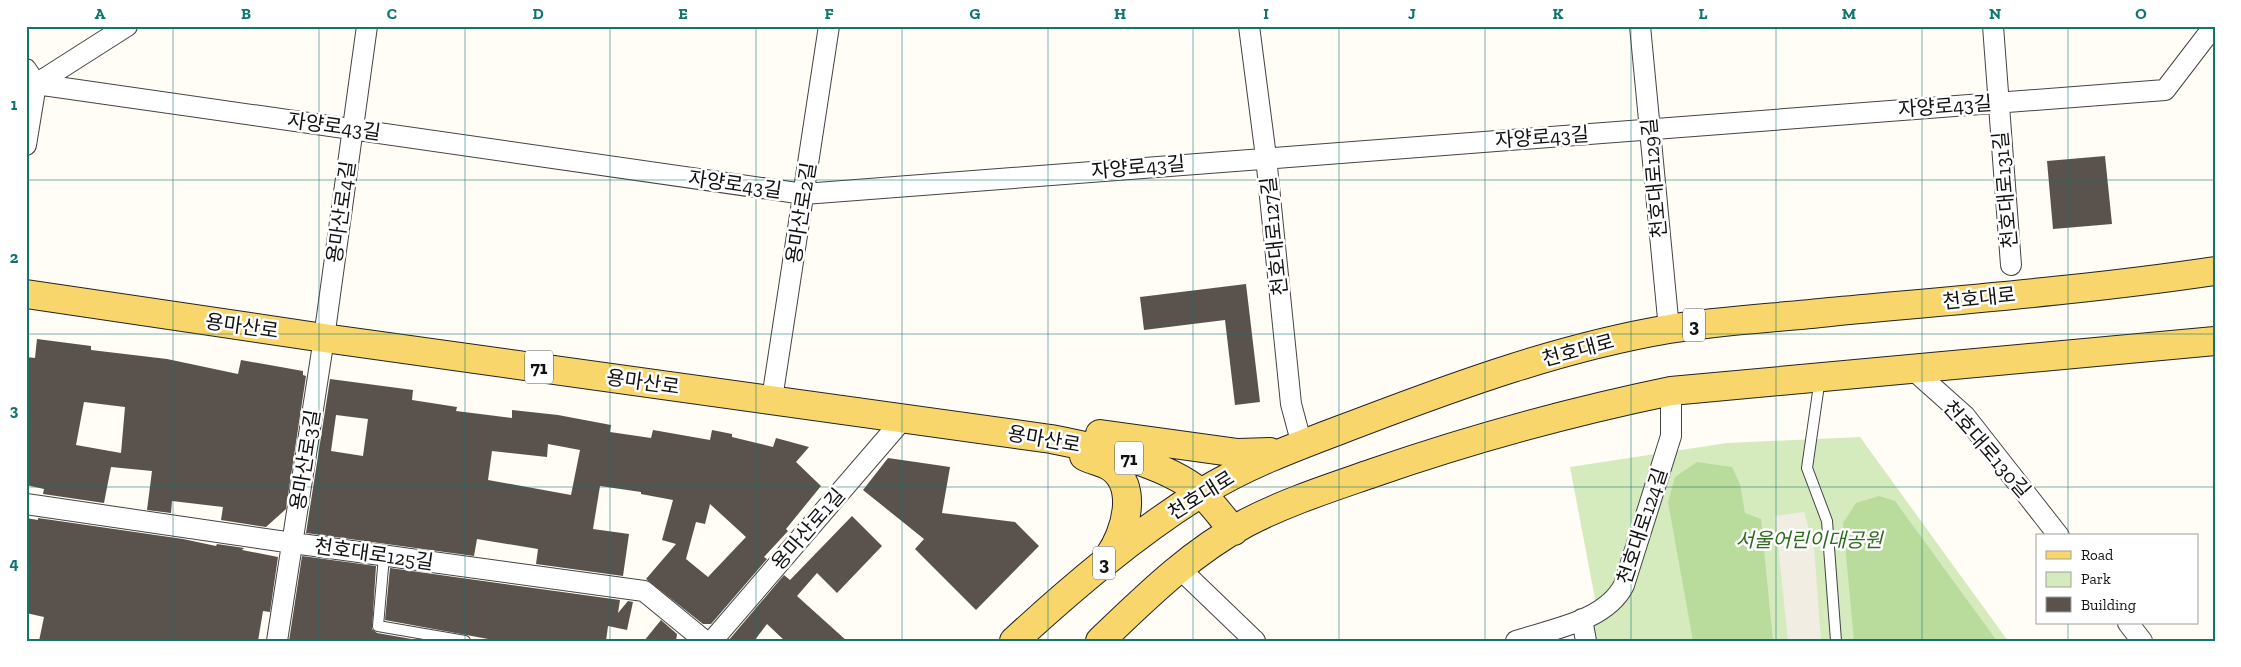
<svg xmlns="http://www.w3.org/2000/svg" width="2241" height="667" font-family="'Zilla Slab','Noto Sans KR',serif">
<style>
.green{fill:#d5ebbd}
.forest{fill:#b9dc9c}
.plaza{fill:#f1ede2}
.building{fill:#5a524d;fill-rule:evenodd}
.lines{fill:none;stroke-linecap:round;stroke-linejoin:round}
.service-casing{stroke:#444;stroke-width:12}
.minor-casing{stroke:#444;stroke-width:22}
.primary-casing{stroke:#222;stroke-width:30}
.service{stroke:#fff;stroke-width:10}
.minor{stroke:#fff;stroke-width:20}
.primary{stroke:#f9d66b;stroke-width:28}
.grid{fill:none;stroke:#0f766e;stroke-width:1;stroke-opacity:0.55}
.labels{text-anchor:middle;stroke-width:5;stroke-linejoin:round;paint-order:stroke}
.shield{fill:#fff;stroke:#585858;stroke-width:1}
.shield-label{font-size:19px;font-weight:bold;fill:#111}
.street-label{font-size:20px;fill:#111;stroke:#fff}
.park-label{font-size:20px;font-style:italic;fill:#2f6b1f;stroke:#fff}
.neatline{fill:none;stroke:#0f766e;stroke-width:2}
.grid-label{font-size:16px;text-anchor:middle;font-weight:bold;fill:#0f766e}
</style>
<rect width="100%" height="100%" fill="#fffdf5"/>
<path class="green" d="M 1860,437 L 2008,641 L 1592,641 L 1589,623 L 1599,620 L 1570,467 L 1727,443 Z"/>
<path class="forest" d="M 1697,462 L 1732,467 L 1740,484 L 1745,513 L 1761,519 L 1773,641 L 1693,641 L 1668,502 L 1675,477 Z
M 1879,496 L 1895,501 L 1997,641 L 1854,641 L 1843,523 L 1856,503 Z"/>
<path class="plaza" d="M 1804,512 L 1814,546 L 1821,641 L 1788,641 L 1775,516 Z"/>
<path class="building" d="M 2105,156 L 2112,224 L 2053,229 L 2047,161 Z
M 1246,284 L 1260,402 L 1235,405 L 1225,320 L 1144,330 L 1140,297 Z
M 37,339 L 91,346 L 91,350 L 167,359 L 238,374 L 241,360 L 303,371 L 303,375 L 306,376 L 286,509 L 266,527 L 221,520 L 223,507 L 172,501 L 171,513 L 147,510 L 152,471 L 111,467 L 104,503 L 43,494 L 44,489 L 26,485 L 26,357 L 35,358 ZM 84,402 L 125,407 L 121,453 L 76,445 Z
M 330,379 L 413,390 L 412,400 L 457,407 L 456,411 L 512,418 L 512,410 L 558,415 L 611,425 L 610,432 L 651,438 L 653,430 L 710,440 L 712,430 L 732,434 L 732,437 L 773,447 L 776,438 L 809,447 L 796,462 L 821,486 L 786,529 L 788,531 L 764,557 L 767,559 L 711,624 L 703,624 L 646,579 L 676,544 L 662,540 L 673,500 L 641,494 L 641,492 L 600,486 L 593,529 L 629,534 L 623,576 L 536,564 L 538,549 L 477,539 L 474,556 L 306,533 ZM 336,415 L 368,419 L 363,456 L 331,451 ZM 548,444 L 580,450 L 571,495 L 488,480 L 492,451 L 547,457 ZM 710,504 L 746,537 L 708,577 L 686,559 L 696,522 L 705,524 Z
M 888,458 L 950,467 L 942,513 L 1015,522 L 1039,546 L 976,610 L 915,549 L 924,539 L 863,490 Z
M 852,516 L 882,546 L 837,593 L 817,573 L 797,596 L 847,641 L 785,641 L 767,624 L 754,641 L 728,641 L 784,575 L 790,580 Z
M 26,518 L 38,520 L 38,518 L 183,539 L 216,546 L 217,544 L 244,548 L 242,550 L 278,557 L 270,612 L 263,611 L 258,641 L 39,641 L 44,617 L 26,613 Z
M 302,556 L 376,566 L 372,629 L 377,633 L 423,641 L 289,641 Z
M 390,568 L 620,600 L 618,613 L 628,601 L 633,602 L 627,630 L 608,626 L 606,641 L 499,641 L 385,620 Z
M 661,620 L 677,634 L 676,641 L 644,641 Z"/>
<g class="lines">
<defs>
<path id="service" d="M 1820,378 L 1807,468 L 1827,521 L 1836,641
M 384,556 L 378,626 L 465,641"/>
<path id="minor" d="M 1249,26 L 1266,157 L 1291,404 L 1302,445
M 1640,26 L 1669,329
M 1993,26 L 2011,265
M 26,69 L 36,84 L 26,145
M 36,84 L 804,194 L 2165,90 L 2214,26
M 36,84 L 127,26
M 1910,367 L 1965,416 L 2059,536
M 772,399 L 829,26
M 26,504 L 293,543 L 644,591 L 705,641
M 1179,568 L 1255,641
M 1582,619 L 1586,641
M 2128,623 L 2142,641
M 277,641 L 324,338 L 367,26
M 712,641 L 904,418
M 1516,641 C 1552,629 1606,621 1624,585 L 1671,436 L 1671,391"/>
<path id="primary" d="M 26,294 L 324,338 L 1051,439 C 1097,448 1164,462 1201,493 C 1213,504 1223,519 1234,531
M 1100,434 L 1238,453 L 1270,452
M 1084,456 C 1091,460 1102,462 1109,466 C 1140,485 1125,534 1109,556
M 1014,641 C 1073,587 1134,535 1201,493 C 1251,462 1306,443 1361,422 C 1461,384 1563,347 1669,329 C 1722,320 1776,318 1830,312 C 1958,300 2087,290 2215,271
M 1100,641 C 1145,598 1190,553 1246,523 C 1286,502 1330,488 1373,473 C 1471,439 1570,412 1671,391 L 2215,341"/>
</defs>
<use href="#service" class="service-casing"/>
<use href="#minor" class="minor-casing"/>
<use href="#primary" class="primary-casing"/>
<use href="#service" class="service"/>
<use href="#minor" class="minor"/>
<use href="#primary" class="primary"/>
</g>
<path class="grid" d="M 173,26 L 173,641M 319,26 L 319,641M 465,26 L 465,641M 610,26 L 610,641M 756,26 L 756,641M 902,26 L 902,641M 1048,26 L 1048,641M 1193,26 L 1193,641M 1339,26 L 1339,641M 1485,26 L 1485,641M 1631,26 L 1631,641M 1776,26 L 1776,641M 1922,26 L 1922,641M 2068,26 L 2068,536M 26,180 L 2215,180M 26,334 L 2215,334M 26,487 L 2215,487M 2068,623 L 2068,641"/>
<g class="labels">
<g class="shield">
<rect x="1683" y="308.5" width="22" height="33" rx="4"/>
<rect x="525" y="350.5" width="28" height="33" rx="4"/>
<rect x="1115" y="441.5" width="28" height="33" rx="4"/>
<rect x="1093" y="546.5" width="22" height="33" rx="4"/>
</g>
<g class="shield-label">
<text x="1694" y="332">3</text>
<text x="539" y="374">71</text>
<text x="1129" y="465">71</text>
<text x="1104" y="570">3</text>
</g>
<g class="street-label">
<text transform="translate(1945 106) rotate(-4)" y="7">자양로43길</text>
<text transform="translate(334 126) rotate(8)" y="7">자양로43길</text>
<text transform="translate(1542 137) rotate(-4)" y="7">자양로43길</text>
<text transform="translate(1138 167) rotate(-5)" y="7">자양로43길</text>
<text transform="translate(1654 178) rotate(-95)" y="7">천호대로129길</text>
<text transform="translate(735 184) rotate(8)" y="7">자양로43길</text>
<text transform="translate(2005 190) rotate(-95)" y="7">천호대로131길</text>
<text transform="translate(341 212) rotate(-82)" y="7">용마산로4길</text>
<text transform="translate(801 213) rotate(-81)" y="7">용마산로2길</text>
<text transform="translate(1274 236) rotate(-96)" y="7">천호대로127길</text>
<text transform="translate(1979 298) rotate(-6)" y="7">천호대로</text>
<text transform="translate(242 326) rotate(8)" y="7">용마산로</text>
<text transform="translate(1578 350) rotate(-15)" y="7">천호대로</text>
<text transform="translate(643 382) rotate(8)" y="7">용마산로</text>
<text transform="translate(1044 439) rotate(10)" y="7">용마산로</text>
<text transform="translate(1987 449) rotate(49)" y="7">천호대로130길</text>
<text transform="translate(305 460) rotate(-81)" y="7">용마산로3길</text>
<text transform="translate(1201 495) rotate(-32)" y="7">천호대로</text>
<text transform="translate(1642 526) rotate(-72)" y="7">천호대로124길</text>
<text transform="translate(808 529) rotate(-49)" y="7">용마산로1길</text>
<text transform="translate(374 554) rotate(8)" y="7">천호대로125길</text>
</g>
<g class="park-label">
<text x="1809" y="547">서울어린이대공원</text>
</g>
</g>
<rect width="2241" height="667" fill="none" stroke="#ffffff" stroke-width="55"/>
<rect x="2036" y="534" width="162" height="90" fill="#ffffff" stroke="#a0a0a0"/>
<rect x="2046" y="551" width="25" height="8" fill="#f9d66b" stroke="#a0a0a0"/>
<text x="2081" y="560" font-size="15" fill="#111111">Road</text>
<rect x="2046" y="572" width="25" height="15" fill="#d5ebbd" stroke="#a0a0a0"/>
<text x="2081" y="584" font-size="15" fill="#111111">Park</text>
<rect x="2046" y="597" width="25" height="15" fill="#5a524d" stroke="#a0a0a0"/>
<text x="2081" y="610" font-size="15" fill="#111111">Building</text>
<rect x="28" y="28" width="2186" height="612" class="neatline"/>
<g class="grid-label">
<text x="100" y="19">A</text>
<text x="246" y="19">B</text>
<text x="392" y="19">C</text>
<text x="538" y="19">D</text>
<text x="683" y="19">E</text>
<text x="829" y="19">F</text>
<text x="975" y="19">G</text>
<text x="1120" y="19">H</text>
<text x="1266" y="19">I</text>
<text x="1412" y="19">J</text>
<text x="1558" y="19">K</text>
<text x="1703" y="19">L</text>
<text x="1849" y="19">M</text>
<text x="1995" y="19">N</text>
<text x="2141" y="19">O</text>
<text x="14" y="110">1</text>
<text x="14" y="263">2</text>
<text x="14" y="416">3</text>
<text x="14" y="569">4</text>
</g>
</svg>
